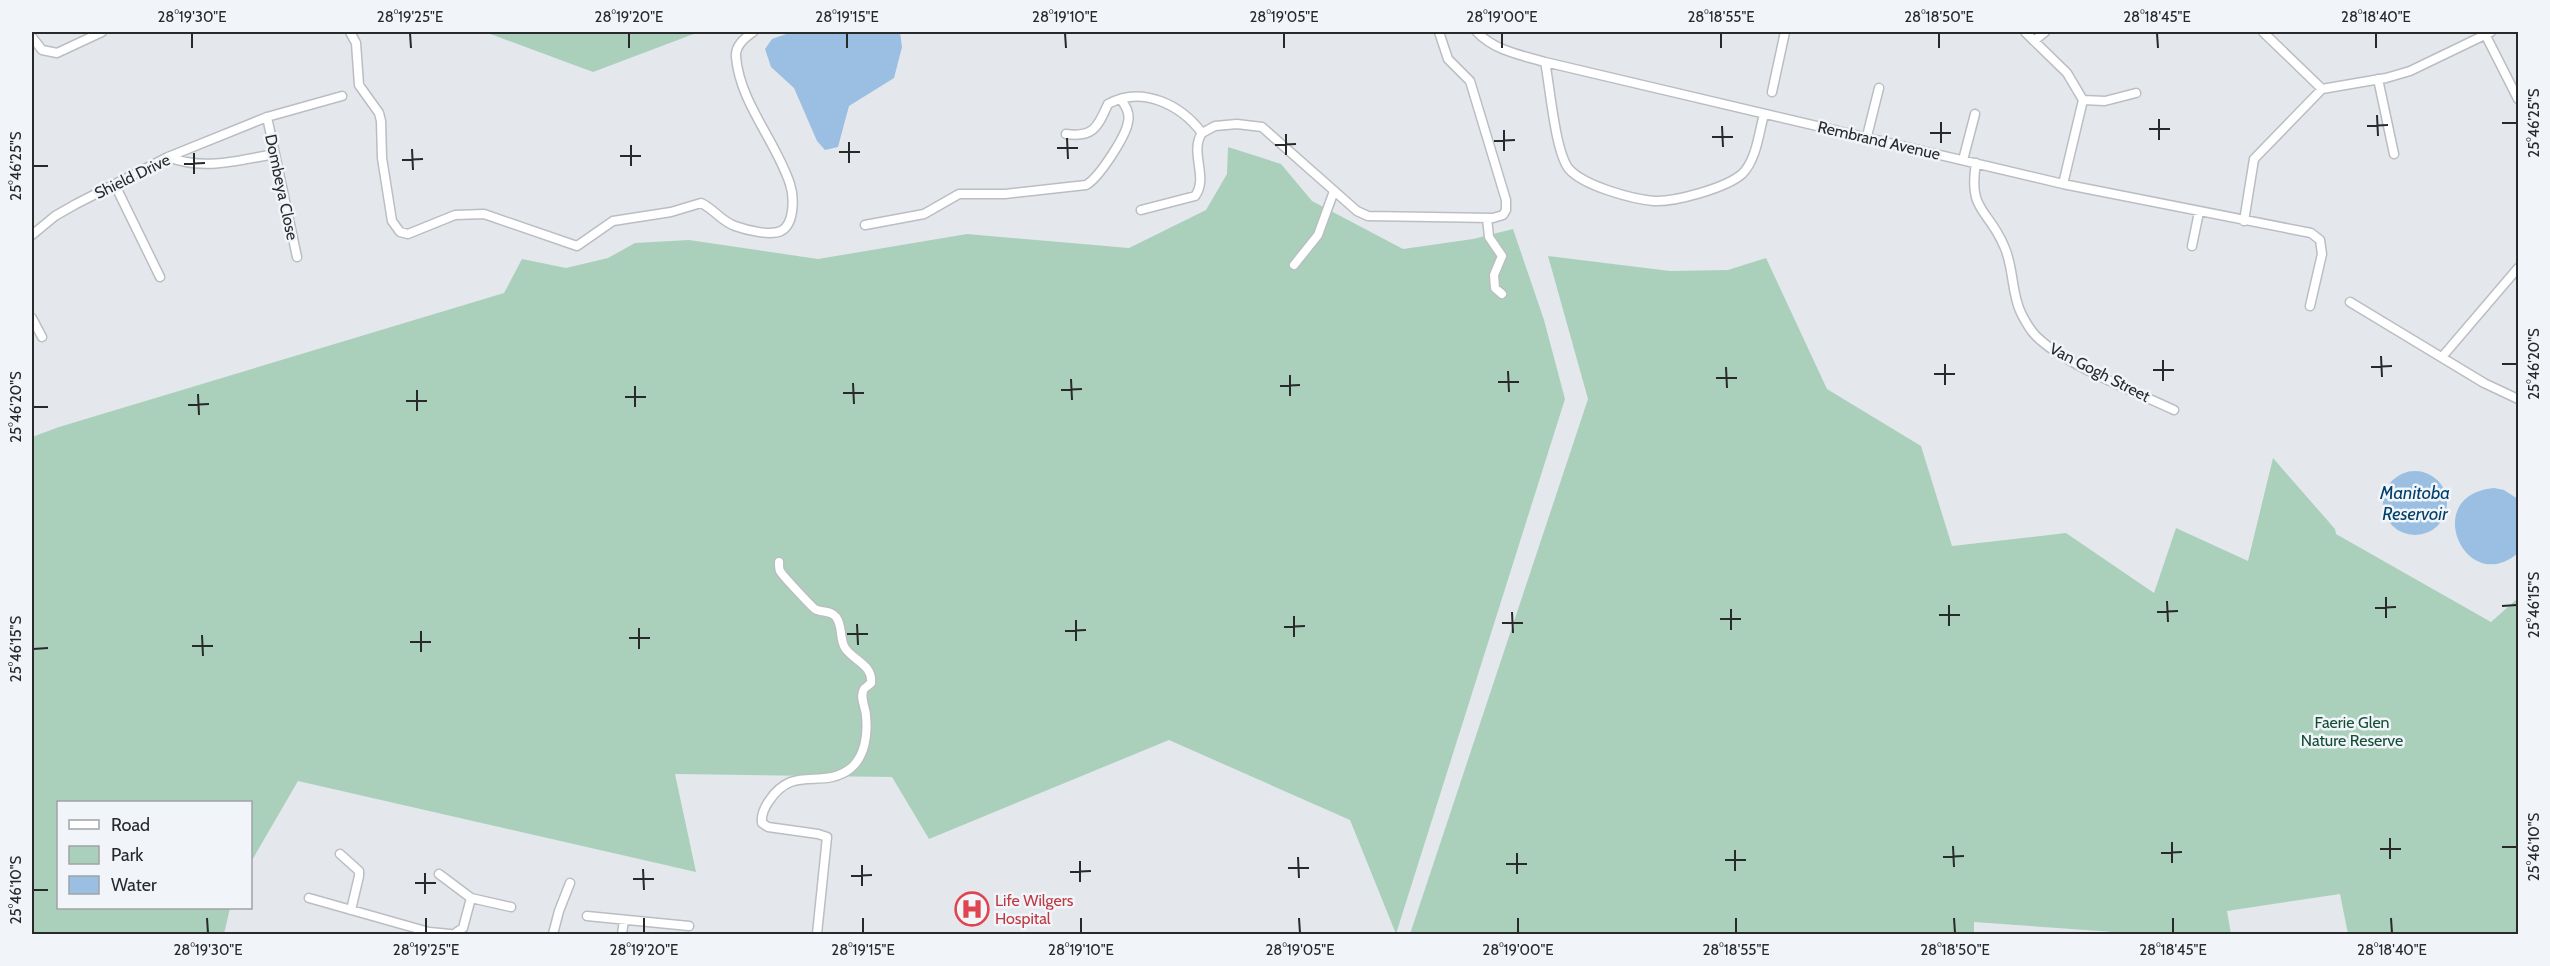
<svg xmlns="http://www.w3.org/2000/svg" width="2550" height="966" font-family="Cabin,sans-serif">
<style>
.green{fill:#aad0bb}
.water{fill:#9abfe2}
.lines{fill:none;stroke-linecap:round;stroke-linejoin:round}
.street-casing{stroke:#babec2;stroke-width:11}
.street{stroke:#fff;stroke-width:8}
.ticks{fill:none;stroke:#27292a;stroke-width:2}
.labels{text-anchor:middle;stroke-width:5;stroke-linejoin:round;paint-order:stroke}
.street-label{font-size:16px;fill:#27292a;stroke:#f1f5f9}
.park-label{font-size:16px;fill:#134e35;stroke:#f1f5f9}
.health-label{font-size:16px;fill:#be3a42;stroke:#f1f5f9;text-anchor:start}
.water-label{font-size:18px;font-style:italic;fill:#00406b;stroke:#f1f5f9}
.neatline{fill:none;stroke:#27292a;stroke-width:2}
.ticks-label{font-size:15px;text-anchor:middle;fill:#27292a}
</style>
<rect width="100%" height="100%" fill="#e4e8ec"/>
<path class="green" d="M 485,32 L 699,32 L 593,72 Z
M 1228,147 L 1281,164 L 1312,201 L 1403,249 L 1473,239 L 1513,229 L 1544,320 L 1565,399 L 1396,934 L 1350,820 L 1169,740 L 929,839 L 892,777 L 675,774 L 696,872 L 298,781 L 251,862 L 250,802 L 58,802 L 58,908 L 230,908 L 224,934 L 32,934 L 32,437 L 59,427 L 504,293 L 522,259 L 566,268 L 608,258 L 635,243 L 689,240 L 818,259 L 967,234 L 1129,248 L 1206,210 L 1227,174 Z
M 1548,256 L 1670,271 L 1728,270 L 1766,258 L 1827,389 L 1921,446 L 1952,546 L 2066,533 L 2154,593 L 2176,528 L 2248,561 L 2273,458 L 2335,529 L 2336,534 L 2491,622 L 2518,598 L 2518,934 L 2348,934 L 2340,894 L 2227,911 L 2231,934 L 2142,934 L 1974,922 L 1974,934 L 1410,934 L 1588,399 Z"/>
<path class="water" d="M 792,32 L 900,32 L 902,47 L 894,78 L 849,106 L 838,147 L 825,150 L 817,141 L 794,88 L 771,67 L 765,49 L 772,39 Z
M2383 503a32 32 0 1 1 64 0a32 32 0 1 1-64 0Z
M 2494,488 L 2504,490 L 2518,499 L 2518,553 C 2466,598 2419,495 2494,488 Z"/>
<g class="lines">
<defs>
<path id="street" d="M 350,32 L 356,43 L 359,85 L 379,113 L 381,121 L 382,158 L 392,221 L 400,232 L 408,234 L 455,215 L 484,214 L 577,246 L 613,221 L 671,212 L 701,203 C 714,209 721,221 735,226 C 746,230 770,236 781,231 C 795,224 794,196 790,184 C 776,141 740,103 736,57 C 735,45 745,38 753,32
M 1477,32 C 1495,51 1521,55 1545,62 L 2063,184 L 2311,233 L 2320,240 L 2322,254 L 2310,306
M 2025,32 L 2067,73 L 2083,100 L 2063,184
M 2263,32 L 2322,89 L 2386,78 L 2410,71 L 2491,32
M 2485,34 L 2518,99
M 32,37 L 42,50 L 57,53 L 102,32
M 2034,41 L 2045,32
M 1545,62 C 1550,86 1555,152 1569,169 C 1584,186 1632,199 1654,201 C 1675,202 1726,188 1742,174 C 1756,161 1759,133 1764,114
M 2378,79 L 2394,154
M 1772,92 L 1785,32
M 2083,100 L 2105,101 L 2136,93
M 267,117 L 297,257
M 1066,134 C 1094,138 1098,126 1108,104 C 1142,85 1181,105 1202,133
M 1867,136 L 1879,88
M 168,157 C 205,171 238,160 275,154
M 1963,160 L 1975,114
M 1976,163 C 1968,212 1988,208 2004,246 C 2014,267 2011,293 2021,313 C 2025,321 2030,330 2036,336 C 2065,365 2136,392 2174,410
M 115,185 L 160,277
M 1141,210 L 1195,196 C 1209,178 1189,152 1202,133 L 1215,126 L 1237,124 L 1262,127 L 1357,211 L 1368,216 L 1493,218 L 1503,215 L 1506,210 L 1506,200 L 1470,81 L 1448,59 L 1439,32
M 1487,218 L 1489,237 L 1502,256 L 1494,275 L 1495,288 L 1502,294
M 2244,221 L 2254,159 L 2322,89
M 865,225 L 924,214 L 959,194 L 1005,194 L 1086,185 C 1099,178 1126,136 1128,122 C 1130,114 1126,106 1121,100
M 32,235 L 55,216 L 76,204 L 168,157 L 267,117 L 342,96
M 2192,246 L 2199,212
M 1294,265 L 1318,235 L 1334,191
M 2350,302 L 2484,383 L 2518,399
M 32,318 L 42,337
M 2442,357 L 2518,268
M 779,562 C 779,565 779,569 780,571 C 782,575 811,606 815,609 C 822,613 831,610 836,617 C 843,626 839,638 845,648 C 854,661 873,665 871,683 C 869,685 866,687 864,689 C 859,697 866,708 866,716 C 868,734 865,756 851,768 C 822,791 794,763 769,801 C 764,808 761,814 762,823 L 768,827 L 818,834 L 827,837 L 817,934
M 340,854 L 359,871 L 359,876 L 351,910
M 439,874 L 471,898
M 309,898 L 429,932
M 587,916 L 689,926
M 429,934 L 429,932 L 450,934
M 454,934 L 463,928 L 471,898 L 511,907
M 553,934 L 559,911 L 570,883
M 622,934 L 624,920"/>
</defs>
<use href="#street" class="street-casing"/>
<use href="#street" class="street"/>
</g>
<path class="ticks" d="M 192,33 L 192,48M 410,33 L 411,48M 629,33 L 629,48M 847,33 L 847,48M 1065,33 L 1066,48M 1284,33 L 1284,48M 1502,33 L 1502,48M 1721,33 L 1721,48M 1939,33 L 1939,48M 2157,33 L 2158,48M 2376,33 L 2376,48M 2377,115 L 2378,136M 2159,119 L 2159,140M 1941,122 L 1941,143M 2502,123 L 2517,123M 1722,126 L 1723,147M 2367,126 L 2388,125M 2149,129 L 2170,129M 1504,130 L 1504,151M 1930,133 L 1951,133M 1286,134 L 1286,155M 1712,137 L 1733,137M 1067,138 L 1068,159M 1494,141 L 1515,140M 849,142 L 849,163M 631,145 L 631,166M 1275,145 L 1296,144M 1057,148 L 1078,148M 412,149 L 413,170M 839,152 L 860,152M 194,153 L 194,174M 620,156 L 641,156M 402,160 L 423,159M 184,164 L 205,163M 33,166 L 48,166M 2381,356 L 2382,377M 2163,360 L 2163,381M 1945,364 L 1945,385M 2502,364 L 2517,364M 1726,367 L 1727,388M 2371,367 L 2392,366M 2153,370 L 2174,370M 1508,371 L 1509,392M 1934,374 L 1955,374M 1290,375 L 1290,396M 1716,378 L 1737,378M 1071,379 L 1072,400M 1498,382 L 1519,382M 853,383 L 854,404M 635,386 L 635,407M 1280,386 L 1300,385M 417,390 L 417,411M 1061,390 L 1082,389M 843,393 L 864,393M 198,394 L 199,415M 625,397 L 646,397M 406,401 L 427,401M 188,405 L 209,404M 33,407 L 48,407M 2386,597 L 2386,618M 2167,601 L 2168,622M 1949,605 L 1949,626M 2502,606 L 2517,605M 2375,608 L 2396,607M 1731,609 L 1731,630M 1512,612 L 1513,633M 2157,612 L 2178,611M 1939,615 L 1960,615M 1294,616 L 1294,637M 1720,619 L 1741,619M 1076,620 L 1076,641M 1502,623 L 1523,623M 857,624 L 858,645M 1284,627 L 1305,626M 639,628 L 639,649M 421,631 L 421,652M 1065,631 L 1086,630M 847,634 L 868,634M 202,635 L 203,656M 629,638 L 650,638M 410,642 L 431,642M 192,646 L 213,646M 33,649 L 48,648M 2390,838 L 2390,859M 2172,842 L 2172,863M 1953,846 L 1954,867M 2502,847 L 2517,847M 2380,849 L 2401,849M 1735,850 L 1735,871M 1517,853 L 1517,874M 2161,853 L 2182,852M 1298,857 L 1299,878M 1943,857 L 1964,856M 1725,860 L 1746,860M 1080,861 L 1080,882M 1506,864 L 1527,864M 862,865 L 862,886M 1288,868 L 1309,868M 643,869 L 644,890M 1070,872 L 1091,871M 425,873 L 425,894M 851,876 L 872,875M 633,879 L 654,879M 415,883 L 436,883M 33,890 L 48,890M 207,918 L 208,933M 426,918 L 426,933M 644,918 L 644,933M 863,918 L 863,933M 1081,918 L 1081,933M 1299,918 L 1300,933M 1518,918 L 1518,933M 1736,918 L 1736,933M 1954,918 L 1955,933M 2173,918 L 2173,933M 2391,918 L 2392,933"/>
<defs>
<symbol id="hospital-ring" viewBox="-11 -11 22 22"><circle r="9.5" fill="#f1f5f9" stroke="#e0444e" stroke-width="1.5"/><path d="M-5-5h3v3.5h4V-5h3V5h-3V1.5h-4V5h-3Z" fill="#e0444e"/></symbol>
</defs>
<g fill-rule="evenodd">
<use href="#hospital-ring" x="953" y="890" width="38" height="38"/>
</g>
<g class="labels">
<g class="street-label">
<text transform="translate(1879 140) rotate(13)" y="6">Rembrand Avenue</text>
<text transform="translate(132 176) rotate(-26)" y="6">Shield Drive</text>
<text transform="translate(282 187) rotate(78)" y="6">Dombeya Close</text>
<text transform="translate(2100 372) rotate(27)" y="6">Van Gogh Street</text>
</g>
<g class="park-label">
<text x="2352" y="728">Faerie Glen<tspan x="2352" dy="18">Nature Reserve</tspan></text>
</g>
<g class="health-label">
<text x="995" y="906">Life Wilgers<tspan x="995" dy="18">Hospital</tspan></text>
</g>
<g class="water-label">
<text x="2415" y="499">Manitoba<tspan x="2415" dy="21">Reservoir</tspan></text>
</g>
</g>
<rect width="2550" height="966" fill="none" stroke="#f1f5f9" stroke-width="66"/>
<rect x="57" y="801" width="195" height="108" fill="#f1f5f9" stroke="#a0a3a6" stroke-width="1.5"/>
<rect x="69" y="820" width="30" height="9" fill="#ffffff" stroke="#a0a3a6" stroke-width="1.5"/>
<text x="111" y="831" font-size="18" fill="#27292a">Road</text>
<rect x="69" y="846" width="30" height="18" fill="#aad0bb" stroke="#a0a3a6" stroke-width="1.5"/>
<text x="111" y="861" font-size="18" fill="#27292a">Park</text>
<rect x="69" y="876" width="30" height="18" fill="#9abfe2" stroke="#a0a3a6" stroke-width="1.5"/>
<text x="111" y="891" font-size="18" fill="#27292a">Water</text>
<rect x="33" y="33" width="2484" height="900" class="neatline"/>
<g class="ticks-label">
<text x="192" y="22">28°19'30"E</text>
<text x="410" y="22">28°19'25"E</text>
<text x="629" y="22">28°19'20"E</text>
<text x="847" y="22">28°19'15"E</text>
<text x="1065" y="22">28°19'10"E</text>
<text x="1284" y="22">28°19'05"E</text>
<text x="1502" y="22">28°19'00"E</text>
<text x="1721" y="22">28°18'55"E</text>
<text x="1939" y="22">28°18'50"E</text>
<text x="2157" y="22">28°18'45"E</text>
<text x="2376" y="22">28°18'40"E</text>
<text transform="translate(2534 123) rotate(-90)" y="5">25°46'25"S</text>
<text transform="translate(16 166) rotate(-90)" y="5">25°46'25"S</text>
<text transform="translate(2534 364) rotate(-90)" y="5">25°46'20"S</text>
<text transform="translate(16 407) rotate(-90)" y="5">25°46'20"S</text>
<text transform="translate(2534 605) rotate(-90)" y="5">25°46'15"S</text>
<text transform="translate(16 649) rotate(-90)" y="5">25°46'15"S</text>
<text transform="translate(2534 847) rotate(-90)" y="5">25°46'10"S</text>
<text transform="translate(16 890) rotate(-90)" y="5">25°46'10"S</text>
<text x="208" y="955">28°19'30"E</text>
<text x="426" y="955">28°19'25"E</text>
<text x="644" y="955">28°19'20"E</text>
<text x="863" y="955">28°19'15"E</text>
<text x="1081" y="955">28°19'10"E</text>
<text x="1300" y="955">28°19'05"E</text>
<text x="1518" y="955">28°19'00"E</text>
<text x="1736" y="955">28°18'55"E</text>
<text x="1955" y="955">28°18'50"E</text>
<text x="2173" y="955">28°18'45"E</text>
<text x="2392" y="955">28°18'40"E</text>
</g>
</svg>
